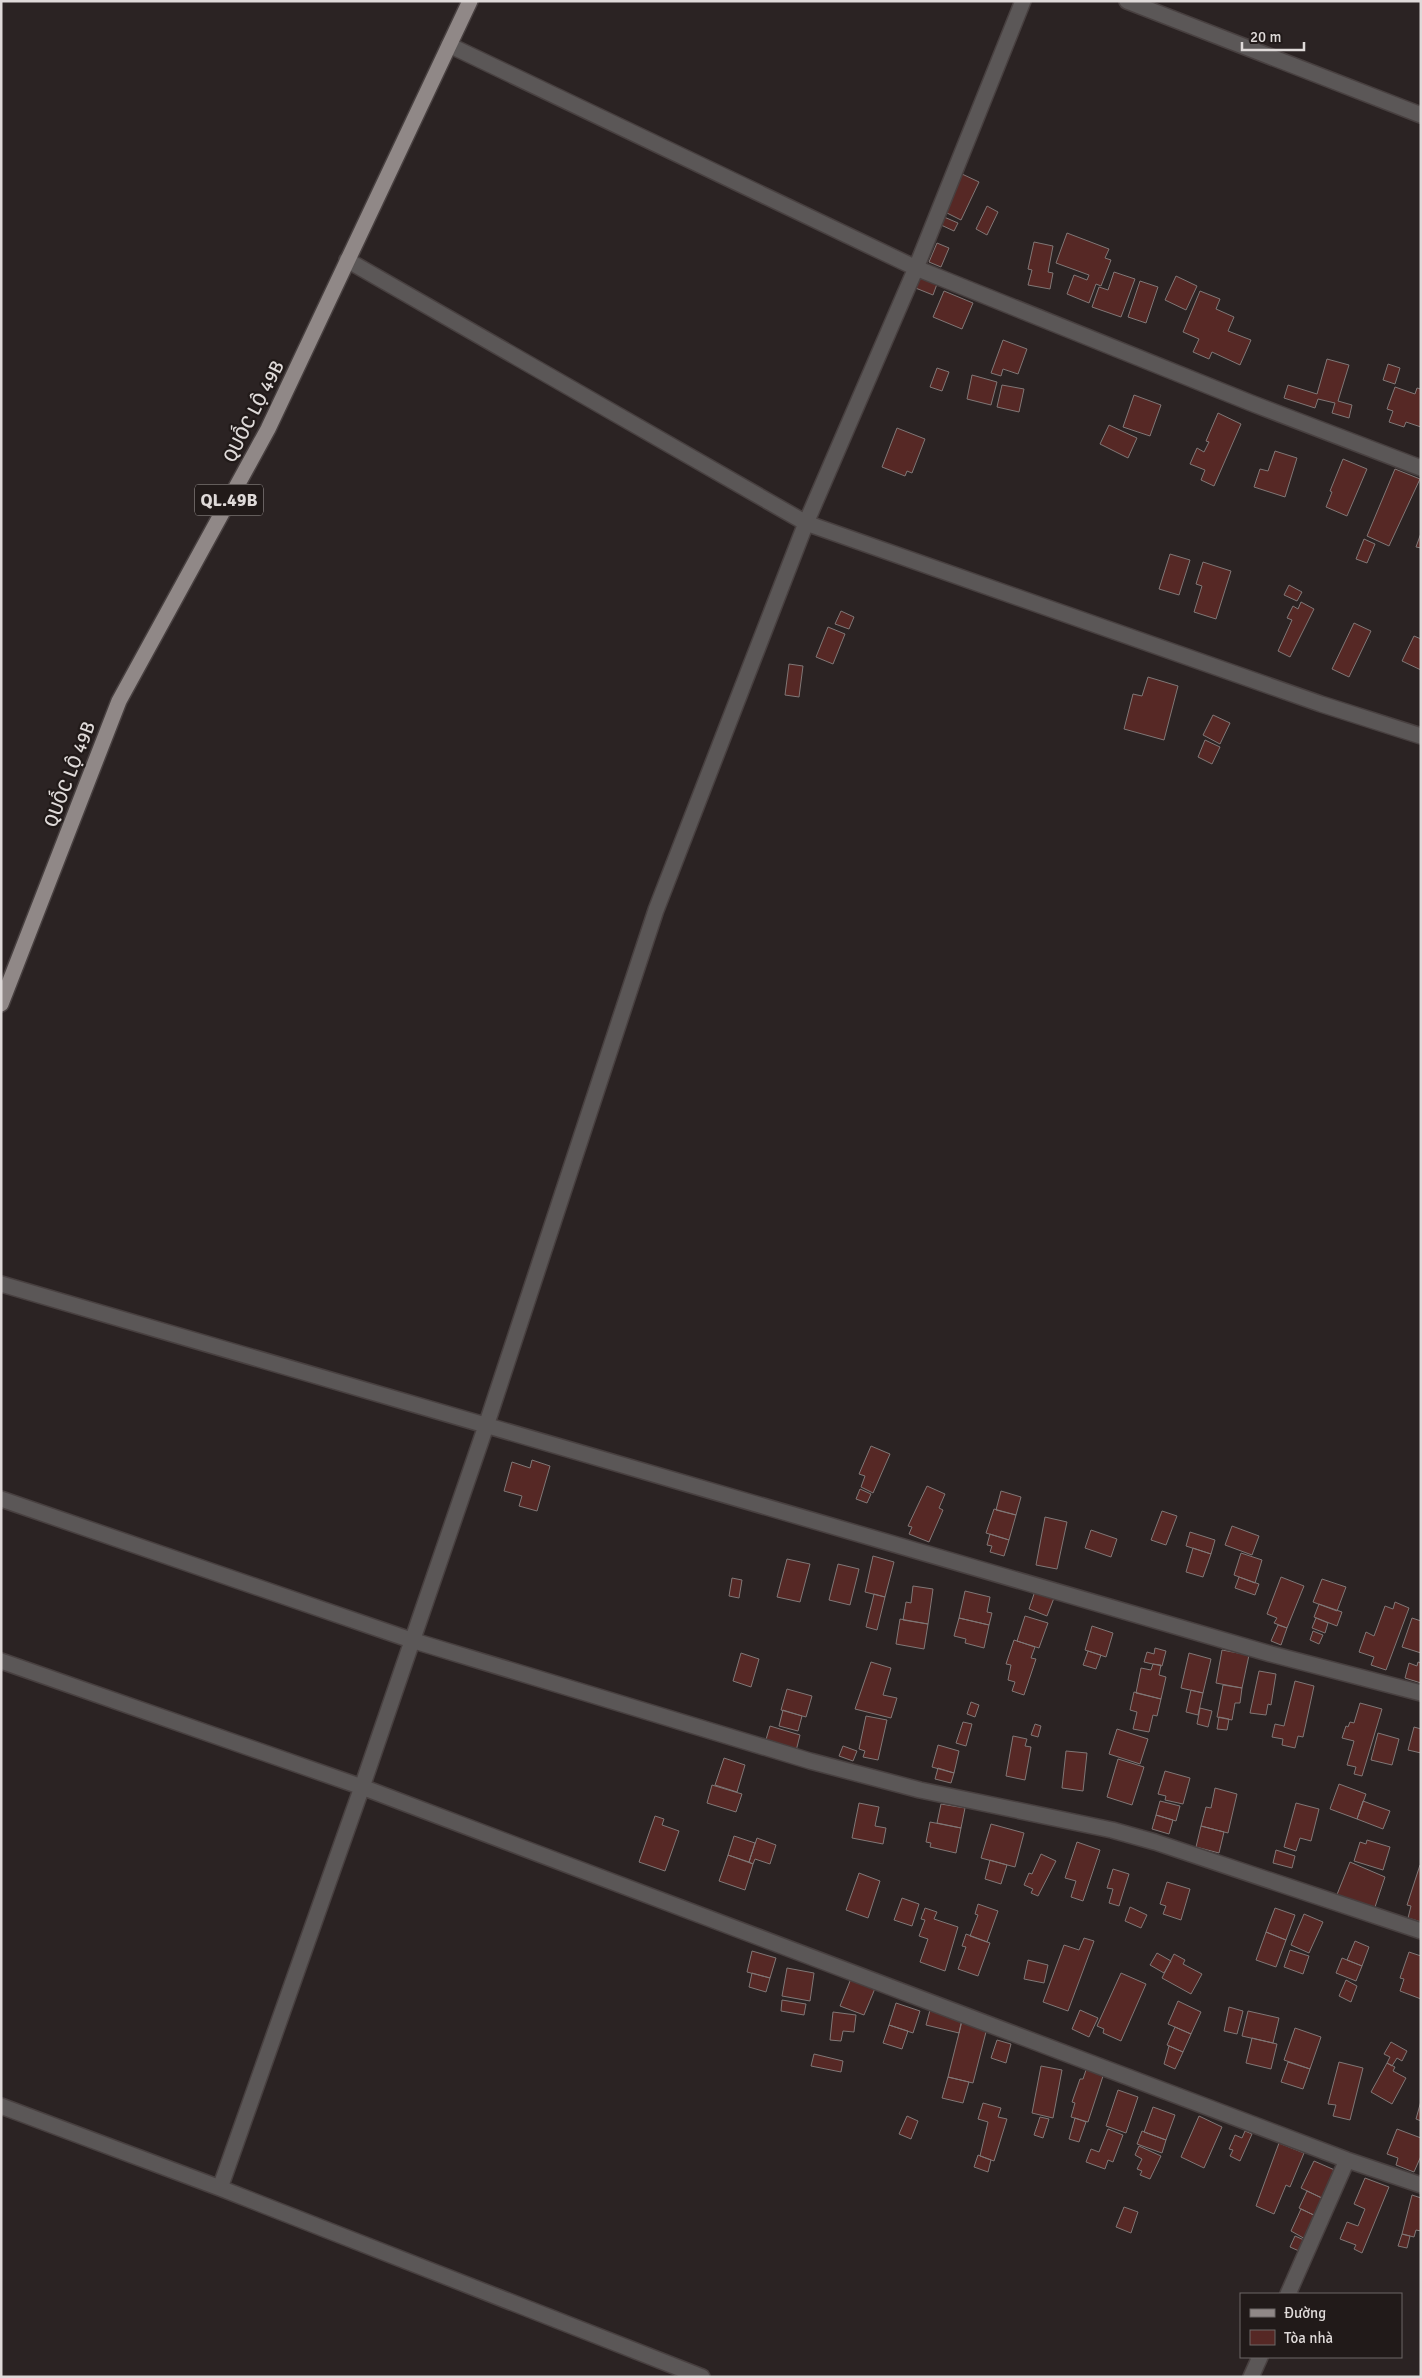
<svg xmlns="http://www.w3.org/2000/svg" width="1422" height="2378" font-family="Signika,sans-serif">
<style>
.building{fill:#562825;stroke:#807776}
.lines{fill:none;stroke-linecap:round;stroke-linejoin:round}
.minor-casing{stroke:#484040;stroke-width:18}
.major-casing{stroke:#484040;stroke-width:18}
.minor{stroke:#5b5757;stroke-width:15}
.major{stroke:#908887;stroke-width:15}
.labels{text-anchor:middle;stroke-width:4.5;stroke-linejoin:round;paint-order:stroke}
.shield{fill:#211a19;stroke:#a6a09f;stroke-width:1}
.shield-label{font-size:18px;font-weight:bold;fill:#dfdad9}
.street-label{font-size:19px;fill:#dfdad9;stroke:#211a19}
</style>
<rect width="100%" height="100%" fill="#2b2323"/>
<path class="building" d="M 962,174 L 979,182 L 961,220 L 945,212 Z
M 987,206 L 998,212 L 987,235 L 976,229 Z
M 944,217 L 958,223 L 954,231 L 941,225 Z
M 1067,233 L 1109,249 L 1105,258 L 1111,260 L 1101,286 L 1096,284 L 1089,303 L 1067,294 L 1074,275 L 1087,280 L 1089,275 L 1056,263 Z
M 1034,242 L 1053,246 L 1048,272 L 1053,273 L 1050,289 L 1028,285 L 1032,270 L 1028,269 Z
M 937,243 L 949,248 L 941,267 L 929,262 Z
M 1114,272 L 1135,279 L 1121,317 L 1092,307 L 1099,287 L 1108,290 Z
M 918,276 L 937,284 L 933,295 L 913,287 Z
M 1176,276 L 1197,286 L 1186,310 L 1165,300 Z
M 1140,281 L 1158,287 L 1146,323 L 1128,317 Z
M 944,291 L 973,303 L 962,329 L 933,317 Z
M 1200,291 L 1220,299 L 1216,309 L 1234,317 L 1228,331 L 1251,340 L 1240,365 L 1212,352 L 1209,359 L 1193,352 L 1199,339 L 1183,332 Z
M 1003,340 L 1027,349 L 1018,374 L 1003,369 L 1001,376 L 991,373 Z
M 1327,359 L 1349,365 L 1338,401 L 1352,405 L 1349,418 L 1332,413 L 1335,403 L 1318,399 L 1315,408 L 1284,398 L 1288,385 L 1317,394 Z
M 1388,364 L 1400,368 L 1395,384 L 1383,380 Z
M 937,368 L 949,372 L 942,391 L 930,387 Z
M 972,375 L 997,382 L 991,405 L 967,399 Z
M 1002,385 L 1024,389 L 1019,412 L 997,407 Z
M 1395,387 L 1415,394 L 1417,388 L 1421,389 L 1421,427 L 1406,422 L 1404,427 L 1389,422 L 1393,411 L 1387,409 Z
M 1134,395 L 1161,405 L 1150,436 L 1123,427 Z
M 1218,413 L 1241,424 L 1214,486 L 1201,480 L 1205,470 L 1190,464 L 1197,448 L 1204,452 L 1209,442 L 1206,441 Z
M 1109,425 L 1137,438 L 1128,458 L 1100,444 Z
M 897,428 L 925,439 L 912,473 L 907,471 L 905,476 L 882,467 Z
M 1275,451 L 1297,458 L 1285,497 L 1254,487 L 1260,469 L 1268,471 Z
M 1343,459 L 1367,469 L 1347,516 L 1326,507 L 1332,492 L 1330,491 Z
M 1395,469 L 1420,479 L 1389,546 L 1367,536 Z
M 1421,533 L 1421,548 L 1416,547 Z
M 1364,539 L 1375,544 L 1367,563 L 1356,559 Z
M 1170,554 L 1190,560 L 1179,595 L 1159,589 Z
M 1203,562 L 1231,571 L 1216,619 L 1194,612 L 1202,586 L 1196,584 Z
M 1289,585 L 1302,592 L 1297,601 L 1284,595 Z
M 1301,602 L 1314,609 L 1290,657 L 1278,651 L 1292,620 L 1287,618 L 1293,606 L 1298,609 Z
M 841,611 L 854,617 L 849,629 L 835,624 Z
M 1354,623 L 1371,631 L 1349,677 L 1332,669 Z
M 828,627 L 845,634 L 833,664 L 816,657 Z
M 1414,636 L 1421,639 L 1421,670 L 1402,661 Z
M 789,664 L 803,666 L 799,697 L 785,695 Z
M 1148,677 L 1178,686 L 1164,740 L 1124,729 L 1133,694 L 1142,696 Z
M 1213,715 L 1230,723 L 1220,744 L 1203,735 Z
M 1205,740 L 1220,747 L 1212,764 L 1198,757 Z
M 871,1446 L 890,1454 L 873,1493 L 861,1487 L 865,1476 L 859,1474 Z
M 532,1460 L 550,1466 L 537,1511 L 519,1506 L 522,1496 L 504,1491 L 512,1462 L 530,1468 Z
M 927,1486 L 945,1494 L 939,1508 L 943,1510 L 929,1542 L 909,1534 L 912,1527 L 908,1526 Z
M 860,1489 L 871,1494 L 867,1503 L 856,1499 Z
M 1001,1491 L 1021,1497 L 1016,1515 L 996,1510 Z
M 994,1509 L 1016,1515 L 1009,1540 L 986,1533 Z
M 1162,1511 L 1177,1516 L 1166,1545 L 1151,1540 Z
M 1045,1517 L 1067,1522 L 1057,1569 L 1036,1565 Z
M 1232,1526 L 1259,1536 L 1252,1555 L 1225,1545 Z
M 1091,1530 L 1117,1539 L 1111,1557 L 1085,1548 Z
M 1190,1532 L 1215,1540 L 1211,1554 L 1186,1546 Z
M 990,1534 L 1009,1540 L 1004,1556 L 990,1552 L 992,1546 L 987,1545 Z
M 1193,1548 L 1211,1554 L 1203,1577 L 1186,1572 Z
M 1241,1553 L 1262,1560 L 1255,1583 L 1234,1575 Z
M 873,1556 L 894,1562 L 885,1597 L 865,1592 Z
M 787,1559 L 810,1564 L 800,1602 L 777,1597 Z
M 838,1564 L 859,1569 L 850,1605 L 829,1600 Z
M 1239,1577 L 1259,1584 L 1255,1595 L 1235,1588 Z
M 1281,1577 L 1304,1586 L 1287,1628 L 1274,1623 L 1277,1618 L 1267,1614 Z
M 732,1578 L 742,1580 L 739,1598 L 729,1596 Z
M 1322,1579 L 1346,1587 L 1337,1611 L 1313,1602 Z
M 913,1586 L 933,1589 L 928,1624 L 903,1620 L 906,1602 L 911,1603 Z
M 965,1591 L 990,1597 L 987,1612 L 992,1613 L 989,1625 L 959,1618 Z
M 1035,1591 L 1054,1598 L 1047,1616 L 1029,1609 Z
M 874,1594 L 885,1597 L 877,1630 L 866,1627 Z
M 1395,1602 L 1409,1608 L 1386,1670 L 1371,1665 L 1374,1657 L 1359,1652 L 1366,1632 L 1374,1636 L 1385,1606 L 1393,1609 Z
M 1319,1604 L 1342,1612 L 1337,1626 L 1314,1617 Z
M 1025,1616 L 1048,1623 L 1039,1648 L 1017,1641 Z
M 959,1618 L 989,1625 L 984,1648 L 965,1643 L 966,1639 L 954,1636 Z
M 1316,1618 L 1328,1623 L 1325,1633 L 1312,1628 Z
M 1412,1618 L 1421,1621 L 1421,1653 L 1402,1647 Z
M 900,1619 L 928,1624 L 924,1649 L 896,1644 Z
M 1278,1625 L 1287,1628 L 1281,1645 L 1271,1641 Z
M 1092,1626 L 1113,1633 L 1106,1657 L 1085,1650 Z
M 1313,1631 L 1323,1635 L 1319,1644 L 1310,1640 Z
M 1014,1640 L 1035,1647 L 1031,1658 L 1036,1659 L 1024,1695 L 1012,1691 L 1015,1682 L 1008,1680 L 1011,1665 L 1006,1664 Z
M 1155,1648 L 1166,1651 L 1162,1666 L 1144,1662 L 1147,1652 L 1154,1654 Z
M 1222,1650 L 1249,1655 L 1242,1688 L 1216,1683 Z
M 1088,1651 L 1101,1655 L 1096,1669 L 1083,1665 Z
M 741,1653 L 759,1659 L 751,1687 L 733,1681 Z
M 1189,1653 L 1211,1659 L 1203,1693 L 1181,1688 Z
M 871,1662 L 891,1668 L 883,1695 L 897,1698 L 891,1718 L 855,1709 Z
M 1418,1662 L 1421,1663 L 1421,1683 L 1405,1678 L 1409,1663 L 1417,1666 Z
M 1153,1664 L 1161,1665 L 1159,1675 L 1166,1677 L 1161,1699 L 1136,1693 L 1141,1668 L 1151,1670 Z
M 1259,1671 L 1276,1674 L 1271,1705 L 1268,1704 L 1266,1715 L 1250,1713 Z
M 1295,1681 L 1314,1686 L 1303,1737 L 1298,1736 L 1295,1748 L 1282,1745 L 1283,1739 L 1272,1737 L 1275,1724 L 1284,1726 Z
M 1223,1685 L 1242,1688 L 1240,1703 L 1235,1703 L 1232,1720 L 1217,1717 Z
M 787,1689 L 812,1696 L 806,1717 L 781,1710 Z
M 1191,1690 L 1203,1693 L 1198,1715 L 1186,1712 Z
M 1134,1692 L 1161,1699 L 1157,1716 L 1153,1715 L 1149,1732 L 1133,1729 L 1137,1712 L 1130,1710 Z
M 971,1702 L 979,1705 L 975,1717 L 967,1714 Z
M 1360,1703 L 1382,1709 L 1362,1776 L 1354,1774 L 1356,1767 L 1347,1765 L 1354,1741 L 1342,1738 L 1346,1726 L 1348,1727 L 1350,1722 L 1354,1723 Z
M 1200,1708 L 1212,1711 L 1208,1727 L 1197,1724 Z
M 783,1710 L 802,1716 L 798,1731 L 779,1726 Z
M 866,1716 L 887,1720 L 878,1760 L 863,1757 L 865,1751 L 859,1749 Z
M 1219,1717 L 1229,1719 L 1227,1730 L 1217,1729 Z
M 963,1722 L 972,1724 L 966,1746 L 956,1743 Z
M 1035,1724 L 1041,1726 L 1038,1737 L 1031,1735 Z
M 770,1726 L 800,1735 L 796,1751 L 765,1743 Z
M 1414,1727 L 1421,1729 L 1421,1753 L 1408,1750 Z
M 1117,1729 L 1148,1739 L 1140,1764 L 1109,1754 Z
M 1378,1733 L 1399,1739 L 1392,1765 L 1371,1760 Z
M 1013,1736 L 1027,1739 L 1025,1746 L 1031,1747 L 1025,1780 L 1006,1776 Z
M 938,1745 L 959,1751 L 954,1773 L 932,1767 Z
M 843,1746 L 857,1751 L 853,1761 L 839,1756 Z
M 1066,1751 L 1087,1753 L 1083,1791 L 1062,1788 Z
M 724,1758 L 745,1765 L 737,1792 L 715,1785 Z
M 1118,1759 L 1144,1767 L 1132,1805 L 1107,1797 Z
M 938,1768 L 954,1773 L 951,1783 L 935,1779 Z
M 1165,1771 L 1190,1778 L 1183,1804 L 1165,1800 L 1166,1796 L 1158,1794 Z
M 1339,1784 L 1366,1794 L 1357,1819 L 1330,1809 Z
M 712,1785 L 742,1794 L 736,1812 L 707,1803 Z
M 1215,1788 L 1237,1794 L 1228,1833 L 1201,1826 L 1206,1807 L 1211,1808 Z
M 1160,1801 L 1180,1806 L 1176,1821 L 1156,1815 Z
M 1363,1801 L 1390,1811 L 1383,1829 L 1357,1819 Z
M 859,1803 L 879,1807 L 875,1826 L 886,1828 L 883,1844 L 852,1838 Z
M 1296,1803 L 1319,1809 L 1311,1841 L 1300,1838 L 1296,1851 L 1284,1847 Z
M 941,1804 L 965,1808 L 961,1828 L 937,1823 Z
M 1156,1815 L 1173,1820 L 1169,1834 L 1152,1829 Z
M 655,1816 L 664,1819 L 662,1825 L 679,1831 L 665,1871 L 639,1862 Z
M 930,1822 L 961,1828 L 956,1853 L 930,1847 L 931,1843 L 926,1842 Z
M 991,1824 L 1024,1833 L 1015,1867 L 981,1858 Z
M 1201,1826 L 1224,1832 L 1219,1853 L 1196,1847 Z
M 734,1836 L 755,1843 L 749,1862 L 728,1855 Z
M 757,1838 L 776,1845 L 770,1864 L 755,1859 L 753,1864 L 749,1862 Z
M 1367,1840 L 1390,1847 L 1383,1870 L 1354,1861 L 1360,1842 L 1366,1844 Z
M 1077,1842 L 1100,1850 L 1083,1901 L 1071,1897 L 1076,1881 L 1065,1878 Z
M 1276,1850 L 1295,1856 L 1292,1868 L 1273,1863 Z
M 1041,1854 L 1056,1861 L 1038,1896 L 1031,1893 L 1033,1889 L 1024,1885 L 1029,1873 L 1032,1874 Z
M 728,1855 L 753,1864 L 745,1890 L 719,1881 Z
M 990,1860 L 1007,1865 L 1001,1884 L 985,1879 Z
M 1350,1862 L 1385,1877 L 1374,1910 L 1336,1897 Z
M 1420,1865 L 1421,1865 L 1421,1922 L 1408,1918 L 1411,1906 L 1407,1905 Z
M 1113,1869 L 1129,1874 L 1119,1906 L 1109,1903 L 1113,1889 L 1107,1888 Z
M 859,1873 L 880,1881 L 868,1918 L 846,1910 Z
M 1167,1882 L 1190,1889 L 1181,1920 L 1163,1914 L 1166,1906 L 1160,1904 Z
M 902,1898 L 919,1904 L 912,1926 L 894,1920 Z
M 978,1904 L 998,1911 L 987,1942 L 970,1936 L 978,1915 L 975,1914 Z
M 1130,1907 L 1147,1915 L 1141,1928 L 1125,1921 Z
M 925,1908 L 937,1912 L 934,1919 L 958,1927 L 945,1971 L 920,1962 L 928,1939 L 919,1936 L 925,1920 L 921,1919 Z
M 1275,1908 L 1295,1915 L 1286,1940 L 1266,1932 Z
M 1304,1914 L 1323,1922 L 1309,1953 L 1291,1945 Z
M 1266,1932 L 1286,1940 L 1276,1967 L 1256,1960 Z
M 966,1934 L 990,1943 L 978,1976 L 958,1969 L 966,1947 L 962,1946 Z
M 1084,1938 L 1094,1941 L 1068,2011 L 1043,2002 L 1064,1945 L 1079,1950 Z
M 1355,1941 L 1369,1947 L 1362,1966 L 1347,1960 Z
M 1290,1950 L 1309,1956 L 1303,1974 L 1284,1967 Z
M 752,1951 L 776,1958 L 770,1978 L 747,1972 Z
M 1409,1952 L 1421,1956 L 1421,1999 L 1400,1991 L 1404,1979 L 1400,1978 Z
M 1157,1953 L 1171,1961 L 1164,1973 L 1150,1965 Z
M 1174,1954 L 1185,1960 L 1183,1964 L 1202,1974 L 1191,1994 L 1162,1978 Z
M 1342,1958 L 1362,1966 L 1356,1981 L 1336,1973 Z
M 1028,1960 L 1048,1965 L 1044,1983 L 1024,1979 Z
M 787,1968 L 814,1973 L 810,2001 L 782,1996 Z
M 752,1973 L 770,1978 L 766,1992 L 749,1987 Z
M 1121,1973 L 1146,1984 L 1121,2041 L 1103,2033 L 1104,2029 L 1097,2026 Z
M 852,1976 L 876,1986 L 864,2015 L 840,2006 Z
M 1346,1980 L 1357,1986 L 1351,2002 L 1339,1996 Z
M 782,2000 L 806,2004 L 804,2015 L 781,2011 Z
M 1178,2001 L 1201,2012 L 1191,2034 L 1168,2024 Z
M 896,2003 L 920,2011 L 913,2033 L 889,2025 Z
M 1229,2007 L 1243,2011 L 1237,2034 L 1224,2031 Z
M 930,2010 L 962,2019 L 959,2033 L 926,2025 Z
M 1080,2010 L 1098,2018 L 1089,2037 L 1072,2029 Z
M 1248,2011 L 1279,2018 L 1273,2043 L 1242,2036 Z
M 833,2012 L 856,2015 L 854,2032 L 843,2031 L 841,2041 L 830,2040 Z
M 962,2021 L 987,2028 L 973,2083 L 948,2077 Z
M 889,2025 L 908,2031 L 902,2049 L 883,2043 Z
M 1175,2027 L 1191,2034 L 1183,2052 L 1167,2045 Z
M 1295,2028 L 1321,2037 L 1310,2069 L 1284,2060 Z
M 1252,2038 L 1277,2044 L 1271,2069 L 1246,2063 Z
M 997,2040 L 1011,2044 L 1006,2063 L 991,2058 Z
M 1391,2042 L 1407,2051 L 1402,2061 L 1397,2058 L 1392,2066 L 1387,2063 L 1390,2057 L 1384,2054 Z
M 1169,2046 L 1183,2052 L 1175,2069 L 1164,2064 Z
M 814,2054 L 843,2061 L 841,2072 L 811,2066 Z
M 1288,2062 L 1310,2069 L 1303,2089 L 1281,2082 Z
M 1339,2062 L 1363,2068 L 1350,2120 L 1333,2116 L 1336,2105 L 1328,2104 Z
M 1387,2063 L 1395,2067 L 1393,2071 L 1406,2078 L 1392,2104 L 1371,2092 Z
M 1041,2066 L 1062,2070 L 1053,2118 L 1032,2113 Z
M 1087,2067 L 1104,2073 L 1088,2122 L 1071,2117 L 1075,2103 L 1072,2102 L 1080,2079 L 1083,2079 Z
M 948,2077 L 969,2082 L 963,2103 L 942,2098 Z
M 1118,2090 L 1138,2097 L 1126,2133 L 1106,2126 Z
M 1421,2101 L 1421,2121 L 1416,2119 Z
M 983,2103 L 1001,2108 L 998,2117 L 1007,2119 L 994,2161 L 980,2156 L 988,2122 L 978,2119 Z
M 1153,2107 L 1175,2115 L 1166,2140 L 1144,2132 Z
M 907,2116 L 918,2121 L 911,2139 L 899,2134 Z
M 1199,2116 L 1222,2127 L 1204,2168 L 1181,2157 Z
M 1040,2117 L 1049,2119 L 1043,2138 L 1034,2135 Z
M 1075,2118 L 1086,2122 L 1079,2142 L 1069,2139 Z
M 1108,2129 L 1123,2135 L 1113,2162 L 1108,2160 L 1105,2169 L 1086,2162 L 1091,2149 L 1099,2152 Z
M 1397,2129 L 1421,2138 L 1421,2156 L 1414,2172 L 1396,2165 L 1398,2158 L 1387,2154 Z
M 1142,2131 L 1166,2140 L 1162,2153 L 1137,2144 Z
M 1245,2131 L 1252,2134 L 1240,2161 L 1230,2156 L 1233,2150 L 1229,2149 L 1235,2135 L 1242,2138 Z
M 1279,2143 L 1304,2153 L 1290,2187 L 1286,2185 L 1274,2214 L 1256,2206 Z
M 1139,2146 L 1161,2156 L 1150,2179 L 1140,2175 L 1142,2171 L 1137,2169 L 1142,2159 L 1135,2155 Z
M 978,2155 L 991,2160 L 988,2172 L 974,2167 Z
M 1314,2161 L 1337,2171 L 1324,2199 L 1301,2188 Z
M 1365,2178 L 1389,2187 L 1362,2253 L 1354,2249 L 1356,2245 L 1340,2239 L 1347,2222 L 1358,2226 L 1365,2209 L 1354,2204 Z
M 1307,2191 L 1326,2200 L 1318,2217 L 1299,2208 Z
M 1412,2195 L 1421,2198 L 1421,2231 L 1416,2230 L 1414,2237 L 1402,2234 Z
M 1124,2207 L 1138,2212 L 1131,2233 L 1116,2227 Z
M 1301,2209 L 1318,2217 L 1307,2240 L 1291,2231 Z
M 1402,2234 L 1410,2236 L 1407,2248 L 1398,2246 Z
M 1295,2236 L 1304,2240 L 1299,2251 L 1290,2247 Z"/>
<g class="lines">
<defs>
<path id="minor" d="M 1127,1 L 1421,115
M 449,45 L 916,268 L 1251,403 L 1421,468
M 347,260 L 806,523 L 1321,704 L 1421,736
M 1,1284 L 1271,1654 L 1421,1693
M 1,1499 L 411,1640 L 810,1761 L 920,1790 L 1112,1830 L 1155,1842 L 1421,1931
M 1,1661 L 362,1787 L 1347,2160 L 1421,2185
M 1,2106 L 220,2188 L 702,2377
M 220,2188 L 362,1787 L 487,1423 L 656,910 L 806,523 L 916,268 L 1023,1
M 1288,2294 L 1347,2160
M 1251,2377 L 1260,2357"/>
<path id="major" d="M 1,1004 L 119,701 L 268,429 L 470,1"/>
</defs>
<use href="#minor" class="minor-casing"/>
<use href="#major" class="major-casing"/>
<use href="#minor" class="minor"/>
<use href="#major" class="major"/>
</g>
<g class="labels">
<rect class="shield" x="195" y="484.5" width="68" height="31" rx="4"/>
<g class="shield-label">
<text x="229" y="506">QL.49B</text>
</g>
<g class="street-label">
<text transform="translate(253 411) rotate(-63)" y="7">QUỐC LỘ 49B</text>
<text transform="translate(69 774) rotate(-69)" y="7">QUỐC LỘ 49B</text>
</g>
</g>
<rect width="1422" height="2378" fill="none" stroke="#dfdad9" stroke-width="5"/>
<rect x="1240" y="2293" width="162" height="65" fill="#211a19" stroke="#6d6766"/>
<rect x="1250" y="2309" width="25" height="8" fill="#908887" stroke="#6d6766"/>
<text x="1284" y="2318" font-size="15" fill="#dfdad9">Đường</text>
<rect x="1250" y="2330" width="25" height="15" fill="#562825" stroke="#6d6766"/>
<text x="1284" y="2343" font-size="15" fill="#dfdad9">Tòa nhà</text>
<path d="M1242 42v8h62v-8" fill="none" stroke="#dfdad9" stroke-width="2.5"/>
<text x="1250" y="42" font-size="15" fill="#dfdad9" stroke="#211a19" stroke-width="4" paint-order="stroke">20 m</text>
</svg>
